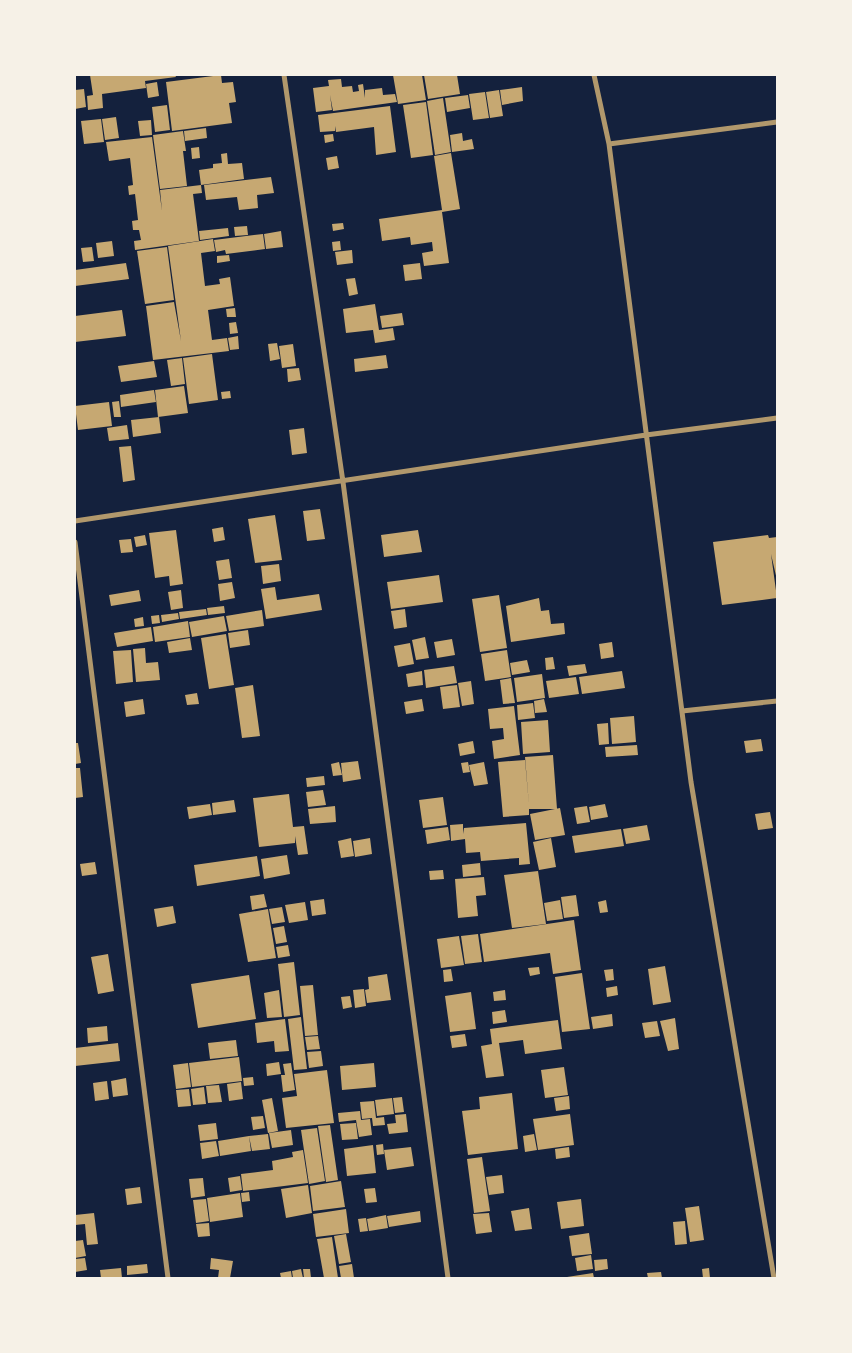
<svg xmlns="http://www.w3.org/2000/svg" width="852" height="1353" font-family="Montserrat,sans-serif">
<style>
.building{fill:#c6a872}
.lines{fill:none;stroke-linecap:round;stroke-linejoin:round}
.minor{stroke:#b1986c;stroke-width:5}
</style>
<rect width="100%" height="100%" fill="#14213d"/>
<path class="building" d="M 90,75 L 175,75 L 176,77 L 145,81 L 146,88 L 102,94 L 103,108 L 88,110 L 87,96 L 93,95 Z
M 221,75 L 222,83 L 233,82 L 236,102 L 229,103 L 232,123 L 172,131 L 166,82 Z
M 393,75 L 422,75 L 426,100 L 398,104 Z
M 424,75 L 457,75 L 460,94 L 428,99 Z
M 341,79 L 342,87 L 352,86 L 353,92 L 359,91 L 358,85 L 363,84 L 365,98 L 365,90 L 382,88 L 383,95 L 395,94 L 397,102 L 333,111 L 330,95 L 332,110 L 316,112 L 313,88 L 329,86 L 328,80 Z
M 157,82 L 159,96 L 148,98 L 146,84 Z
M 522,87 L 523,101 L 502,105 L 500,90 Z
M 84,89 L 86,107 L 75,109 L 75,90 Z
M 499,90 L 503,116 L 490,118 L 486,92 Z
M 485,92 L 489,118 L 473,120 L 469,94 Z
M 468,95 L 470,108 L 447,112 L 445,98 Z
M 443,98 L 451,152 L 435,155 L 427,101 Z
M 426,102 L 433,155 L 411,158 L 403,105 Z
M 167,105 L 170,130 L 155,132 L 152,107 Z
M 390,106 L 396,152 L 376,155 L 374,127 L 336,132 L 335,126 L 335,131 L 320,132 L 318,115 Z
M 116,117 L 119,138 L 105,140 L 102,119 Z
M 101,119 L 104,142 L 84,144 L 81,121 Z
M 151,120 L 152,135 L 140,136 L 138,121 Z
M 206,128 L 207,138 L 185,141 L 184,131 Z
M 183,131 L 186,151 L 183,151 L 187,186 L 160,189 L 153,135 Z
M 462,133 L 463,141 L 472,139 L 474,149 L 452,152 L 450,135 Z
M 333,134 L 334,141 L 325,143 L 324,135 Z
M 152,137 L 162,211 L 160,190 L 201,185 L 202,193 L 193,194 L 199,241 L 135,250 L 134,241 L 141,240 L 139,230 L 133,230 L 132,221 L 138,220 L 135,194 L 129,195 L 128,186 L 133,185 L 130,158 L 109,161 L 106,142 Z
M 199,147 L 200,158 L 192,159 L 191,148 Z
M 227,153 L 228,164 L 242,163 L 244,179 L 201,185 L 199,170 L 213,168 L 213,164 L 222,163 L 221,154 Z
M 451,153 L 460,209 L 442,212 L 449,263 L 424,266 L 422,253 L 433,251 L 432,242 L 411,245 L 410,237 L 382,241 L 379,219 L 442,210 L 434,156 Z
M 337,156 L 339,168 L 328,170 L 326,158 Z
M 271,177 L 274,193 L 257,195 L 258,208 L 239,210 L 237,197 L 206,200 L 204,185 Z
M 343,223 L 344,229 L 333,231 L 332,224 Z
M 247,226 L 248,235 L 235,236 L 234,227 Z
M 228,228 L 229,236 L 200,240 L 199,231 Z
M 281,231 L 283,247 L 266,249 L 264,234 Z
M 263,234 L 265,249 L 226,254 L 225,250 L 216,252 L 214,240 Z
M 213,239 L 215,251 L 201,253 L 205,286 L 220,284 L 219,279 L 230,277 L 234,306 L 208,310 L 212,340 L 227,338 L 229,351 L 153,360 L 146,306 L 174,302 L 181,341 L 168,246 Z
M 112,241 L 114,256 L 98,258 L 96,243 Z
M 340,241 L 341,250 L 333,251 L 332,242 Z
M 92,247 L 94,261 L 83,262 L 81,248 Z
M 167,247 L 174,300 L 145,304 L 137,251 Z
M 352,250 L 353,263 L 337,265 L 335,252 Z
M 229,255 L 230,261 L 217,263 L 217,256 Z
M 126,263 L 129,279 L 75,286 L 75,270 Z
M 420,263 L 422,279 L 405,281 L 403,265 Z
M 355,278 L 358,294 L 349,296 L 346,279 Z
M 375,304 L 379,330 L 393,328 L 395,340 L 375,343 L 373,330 L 346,333 L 343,309 Z
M 235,308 L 236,317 L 227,317 L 226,309 Z
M 122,310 L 126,336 L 75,342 L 75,316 Z
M 402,313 L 404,325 L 382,328 L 380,316 Z
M 236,322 L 238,333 L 230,334 L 229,323 Z
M 238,336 L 239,349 L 230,350 L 228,338 Z
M 277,343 L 280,359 L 270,361 L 268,344 Z
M 293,344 L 296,366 L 282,368 L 279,346 Z
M 212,354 L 218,400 L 189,404 L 183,358 Z
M 386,355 L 388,368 L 355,372 L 354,359 Z
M 182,358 L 185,384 L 171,386 L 167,360 Z
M 154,361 L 157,377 L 121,382 L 118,366 Z
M 299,368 L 301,380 L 288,382 L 287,369 Z
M 184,386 L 188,413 L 158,417 L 155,390 Z
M 154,390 L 156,402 L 121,407 L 120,395 Z
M 230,391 L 231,398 L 222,399 L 221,392 Z
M 119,401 L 121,417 L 114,417 L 112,402 Z
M 109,402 L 112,426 L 78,430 L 75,406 Z
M 159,417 L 161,433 L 133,437 L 131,420 Z
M 127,425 L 129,439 L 109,441 L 107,428 Z
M 304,428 L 307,453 L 292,455 L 289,430 Z
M 131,446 L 135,480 L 123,482 L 119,447 Z
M 320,509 L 325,539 L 307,541 L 303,511 Z
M 275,515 L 282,560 L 255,563 L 248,519 Z
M 223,527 L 225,540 L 214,542 L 212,529 Z
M 176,530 L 183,584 L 170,586 L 169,576 L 155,578 L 149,533 Z
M 418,530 L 422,552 L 384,557 L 381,535 Z
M 145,535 L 147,545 L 136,547 L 134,537 Z
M 768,535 L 769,538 L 777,537 L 777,580 L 771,554 L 777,598 L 722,605 L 713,542 Z
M 131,539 L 133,552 L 121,553 L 119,540 Z
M 229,559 L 232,578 L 219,580 L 216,561 Z
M 279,564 L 281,581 L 263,584 L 261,566 Z
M 439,575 L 443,602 L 391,609 L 387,582 Z
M 232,582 L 235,598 L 220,601 L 218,584 Z
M 275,587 L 277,600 L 319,594 L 322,610 L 266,619 L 261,589 Z
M 139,590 L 141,601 L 111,606 L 109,595 Z
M 181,590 L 183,608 L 171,610 L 168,592 Z
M 499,595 L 507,648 L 480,652 L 472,599 Z
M 539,598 L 541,611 L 549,610 L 551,624 L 564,623 L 565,634 L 511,642 L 506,606 Z
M 224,606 L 225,613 L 208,615 L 207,608 Z
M 206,609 L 207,615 L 180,619 L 179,612 Z
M 405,609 L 407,627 L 394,629 L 391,611 Z
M 262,610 L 264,626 L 229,631 L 226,616 Z
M 178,613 L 179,619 L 162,622 L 161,615 Z
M 159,615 L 160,623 L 152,624 L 151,616 Z
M 224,616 L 227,631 L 192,637 L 189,622 Z
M 143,617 L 144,626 L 135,627 L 134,619 Z
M 188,621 L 190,637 L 155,642 L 153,627 Z
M 151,627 L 153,641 L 117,647 L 114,633 Z
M 248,630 L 250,645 L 230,648 L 228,633 Z
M 226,634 L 234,685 L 209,689 L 201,638 Z
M 425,637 L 429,658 L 416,660 L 412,640 Z
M 190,638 L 192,650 L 169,653 L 167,642 Z
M 452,639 L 455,655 L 437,658 L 434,642 Z
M 612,642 L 614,657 L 601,659 L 599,644 Z
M 410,643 L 414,664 L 398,667 L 394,646 Z
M 145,648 L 146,663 L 158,662 L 160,680 L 136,682 L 133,649 Z
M 131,650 L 133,682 L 116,684 L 113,651 Z
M 507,650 L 511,677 L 485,681 L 481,654 Z
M 553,657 L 555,669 L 546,670 L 545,658 Z
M 527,660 L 530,672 L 512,675 L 510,663 Z
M 585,664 L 587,673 L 569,676 L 567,666 Z
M 454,666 L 457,683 L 426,688 L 424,670 Z
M 422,671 L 423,685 L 408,687 L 406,674 Z
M 622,671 L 625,688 L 582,694 L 579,677 Z
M 542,674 L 545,698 L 517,702 L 514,678 Z
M 576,677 L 579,694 L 549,698 L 546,681 Z
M 511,678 L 515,703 L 503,704 L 500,680 Z
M 471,681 L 474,704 L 462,706 L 458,683 Z
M 253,685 L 260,736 L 242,738 L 235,688 Z
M 457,685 L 460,707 L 443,709 L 440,687 Z
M 197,693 L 199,704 L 187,705 L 185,695 Z
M 143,699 L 145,714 L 126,717 L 124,702 Z
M 422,699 L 424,711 L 406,714 L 404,702 Z
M 544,699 L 547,712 L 535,713 L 534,701 Z
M 533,703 L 535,718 L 518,720 L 517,705 Z
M 514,706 L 520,755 L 494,759 L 492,741 L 504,739 L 503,728 L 490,729 L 488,709 Z
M 634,716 L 636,742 L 612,744 L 610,718 Z
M 548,720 L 550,752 L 523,754 L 521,722 Z
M 608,723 L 609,744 L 599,745 L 597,724 Z
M 761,739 L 763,751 L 746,753 L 744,741 Z
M 473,741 L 475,753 L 460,756 L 458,744 Z
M 75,743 L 78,743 L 81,763 L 75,764 Z
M 637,745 L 638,755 L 606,757 L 605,747 Z
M 553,755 L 557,809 L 529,809 L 529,815 L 503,817 L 498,762 L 525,760 L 529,805 L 525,757 Z
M 358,761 L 361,779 L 343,782 L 341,763 Z
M 339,762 L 342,775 L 333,776 L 331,764 Z
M 468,762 L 470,772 L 463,773 L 461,763 Z
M 484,762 L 488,784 L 474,786 L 469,765 Z
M 75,768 L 80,768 L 83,797 L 75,798 Z
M 324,776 L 325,785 L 307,787 L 306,778 Z
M 323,790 L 326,805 L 308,807 L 306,792 Z
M 289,794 L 293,827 L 304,826 L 308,854 L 298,855 L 295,836 L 295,843 L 259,847 L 253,798 Z
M 443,797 L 447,825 L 423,828 L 419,800 Z
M 234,800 L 236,812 L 213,815 L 212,803 Z
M 210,804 L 212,815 L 189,819 L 187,807 Z
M 605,804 L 608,817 L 591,820 L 589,807 Z
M 335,806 L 336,822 L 310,824 L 308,809 Z
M 587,806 L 590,822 L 577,824 L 574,808 Z
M 560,808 L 565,835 L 535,840 L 530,814 Z
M 770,812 L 773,828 L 758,830 L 755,814 Z
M 526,823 L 530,864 L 519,865 L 519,858 L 481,861 L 480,852 L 466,853 L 465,839 L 451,841 L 450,825 L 463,824 L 463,834 L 464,828 Z
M 647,825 L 650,840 L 626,844 L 623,829 Z
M 448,827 L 450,840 L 427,844 L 425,830 Z
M 621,829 L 624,846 L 575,853 L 572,836 Z
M 351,838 L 354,856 L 341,858 L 338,841 Z
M 370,838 L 372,854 L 355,857 L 353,841 Z
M 551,838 L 556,867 L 539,870 L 533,842 Z
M 287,855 L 290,874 L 264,879 L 261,859 Z
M 257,856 L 260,876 L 197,886 L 194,865 Z
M 95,862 L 97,874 L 82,876 L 80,864 Z
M 480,863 L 481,875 L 463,877 L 462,865 Z
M 443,870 L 444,879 L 430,880 L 429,871 Z
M 538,871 L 546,924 L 512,928 L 504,875 Z
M 484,877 L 486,895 L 476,896 L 478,916 L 458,918 L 455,879 Z
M 264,894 L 267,907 L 252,910 L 250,896 Z
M 576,895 L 579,916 L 564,918 L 561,897 Z
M 324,899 L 326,914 L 312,916 L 310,901 Z
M 560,900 L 563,919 L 547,921 L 544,903 Z
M 606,900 L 608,912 L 600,913 L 598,902 Z
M 305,902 L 308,920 L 289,923 L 285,905 Z
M 173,906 L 176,923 L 157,927 L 154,909 Z
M 282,907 L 285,922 L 272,924 L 269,909 Z
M 268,909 L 276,958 L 248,962 L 239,914 Z
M 574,920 L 581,970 L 553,974 L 550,953 L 484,962 L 480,934 Z
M 284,926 L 287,942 L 276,944 L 273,928 Z
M 478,934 L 482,962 L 465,964 L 461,936 Z
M 459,936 L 464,965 L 441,968 L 437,939 Z
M 288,945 L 290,956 L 278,958 L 276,947 Z
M 108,954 L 114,991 L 98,994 L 91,957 Z
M 294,962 L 300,1015 L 284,1017 L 278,964 Z
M 665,966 L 671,1002 L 653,1005 L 648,969 Z
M 539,967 L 540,974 L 530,976 L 528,968 Z
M 451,969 L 453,981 L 444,982 L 443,970 Z
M 613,969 L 614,980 L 606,981 L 604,970 Z
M 582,973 L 590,1029 L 562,1032 L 555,977 Z
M 387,974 L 391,1000 L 367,1003 L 365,990 L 369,989 L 368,977 Z
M 249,975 L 256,1019 L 198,1028 L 191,984 Z
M 313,985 L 318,1035 L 305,1036 L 300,986 Z
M 617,986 L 618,995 L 607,997 L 606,988 Z
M 364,989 L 366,1006 L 355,1008 L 353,990 Z
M 279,990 L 282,1017 L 267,1018 L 264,993 Z
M 505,990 L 506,1000 L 494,1001 L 493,992 Z
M 471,992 L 476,1029 L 450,1032 L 445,996 Z
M 350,996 L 352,1007 L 343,1009 L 341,997 Z
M 505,1010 L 507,1022 L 493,1024 L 492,1012 Z
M 612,1014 L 613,1026 L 593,1029 L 591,1017 Z
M 301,1017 L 307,1069 L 294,1070 L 288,1019 Z
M 675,1018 L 679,1049 L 668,1051 L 660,1021 Z
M 285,1019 L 289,1051 L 275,1052 L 274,1041 L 257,1043 L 255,1023 Z
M 558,1020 L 562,1049 L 525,1054 L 523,1040 L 499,1043 L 504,1076 L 486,1078 L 481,1046 L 492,1044 L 490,1029 Z
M 657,1021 L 660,1036 L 645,1038 L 642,1023 Z
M 107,1026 L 108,1041 L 88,1043 L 87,1028 Z
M 465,1034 L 467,1046 L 452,1048 L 450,1036 Z
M 318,1036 L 320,1049 L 307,1050 L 305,1037 Z
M 236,1040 L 238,1056 L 210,1059 L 208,1043 Z
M 118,1043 L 120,1061 L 75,1066 L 75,1048 Z
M 321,1051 L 323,1066 L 309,1068 L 307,1052 Z
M 239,1057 L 242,1081 L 192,1087 L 189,1063 Z
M 279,1062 L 281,1074 L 267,1076 L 266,1064 Z
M 188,1063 L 191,1087 L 176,1089 L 173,1065 Z
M 291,1063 L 295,1090 L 283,1092 L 281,1075 L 285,1075 L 283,1064 Z
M 374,1063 L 376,1087 L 342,1090 L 340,1066 Z
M 564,1067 L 568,1095 L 545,1098 L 541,1070 Z
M 327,1070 L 334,1123 L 286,1128 L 282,1098 L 297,1096 L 294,1074 Z
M 253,1077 L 254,1085 L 244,1086 L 243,1078 Z
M 126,1078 L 128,1095 L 113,1097 L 111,1081 Z
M 107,1081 L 109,1099 L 95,1101 L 93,1083 Z
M 241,1082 L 243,1099 L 229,1101 L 227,1084 Z
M 219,1085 L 222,1102 L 208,1103 L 206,1086 Z
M 204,1087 L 206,1104 L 193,1105 L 191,1089 Z
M 189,1089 L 191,1106 L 178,1107 L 176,1090 Z
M 512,1093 L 518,1149 L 468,1155 L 462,1111 L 480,1109 L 479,1097 Z
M 569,1096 L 570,1109 L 556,1111 L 554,1098 Z
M 402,1097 L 404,1112 L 395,1113 L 393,1098 Z
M 272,1098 L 278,1131 L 268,1133 L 262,1100 Z
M 392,1098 L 394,1114 L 377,1116 L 375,1100 Z
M 374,1101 L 376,1118 L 384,1117 L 385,1125 L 373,1126 L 372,1118 L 362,1119 L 360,1102 Z
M 360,1111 L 361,1120 L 370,1119 L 372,1135 L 359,1137 L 356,1120 L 339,1122 L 338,1113 Z
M 406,1114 L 408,1132 L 389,1134 L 387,1124 L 396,1123 L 395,1115 Z
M 570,1114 L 574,1145 L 538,1150 L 533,1119 Z
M 263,1116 L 265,1128 L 253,1130 L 251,1117 Z
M 216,1123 L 218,1139 L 200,1141 L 198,1125 Z
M 356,1123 L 358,1139 L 342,1140 L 340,1124 Z
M 330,1125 L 338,1180 L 326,1182 L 318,1126 Z
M 317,1128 L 325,1181 L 309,1184 L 301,1130 Z
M 291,1130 L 293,1145 L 272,1148 L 269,1133 Z
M 268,1134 L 270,1149 L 252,1151 L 249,1136 Z
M 534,1134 L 537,1150 L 525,1152 L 523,1136 Z
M 249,1136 L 251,1151 L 220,1156 L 218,1141 Z
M 216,1141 L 219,1156 L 202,1159 L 200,1143 Z
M 383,1144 L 384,1154 L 377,1155 L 376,1145 Z
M 373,1145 L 376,1173 L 347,1176 L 344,1149 Z
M 411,1147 L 414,1166 L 387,1170 L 384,1150 Z
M 569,1147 L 570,1157 L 556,1159 L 555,1149 Z
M 303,1150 L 308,1183 L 243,1191 L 241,1174 L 273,1170 L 272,1161 L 293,1157 L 292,1152 Z
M 482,1157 L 490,1211 L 474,1213 L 467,1159 Z
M 502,1175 L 504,1193 L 489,1195 L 486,1177 Z
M 240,1176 L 242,1190 L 230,1192 L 228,1178 Z
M 203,1178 L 205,1196 L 191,1198 L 189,1179 Z
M 341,1181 L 345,1207 L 313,1211 L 310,1186 Z
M 308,1185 L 312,1213 L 286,1218 L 281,1189 Z
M 140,1187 L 142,1203 L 127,1205 L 125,1189 Z
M 375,1188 L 377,1202 L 366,1203 L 364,1189 Z
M 249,1192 L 250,1201 L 242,1202 L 241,1193 Z
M 240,1193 L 243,1217 L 210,1222 L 207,1198 Z
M 206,1199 L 209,1221 L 196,1223 L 193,1200 Z
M 581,1199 L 584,1226 L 561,1229 L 557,1202 Z
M 699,1206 L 704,1240 L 690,1242 L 685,1208 Z
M 529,1208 L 532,1229 L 515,1231 L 511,1211 Z
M 346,1209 L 349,1233 L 316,1237 L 313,1214 Z
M 420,1211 L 421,1222 L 389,1227 L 387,1216 Z
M 94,1213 L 98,1244 L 87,1245 L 85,1224 L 75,1225 L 75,1215 Z
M 489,1213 L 492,1232 L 476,1234 L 473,1214 Z
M 386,1215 L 388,1228 L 369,1231 L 367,1219 Z
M 366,1218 L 368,1231 L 360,1232 L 358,1219 Z
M 685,1221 L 687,1244 L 675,1245 L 673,1222 Z
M 209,1223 L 210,1236 L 198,1237 L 196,1224 Z
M 589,1233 L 592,1254 L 572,1256 L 569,1236 Z
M 346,1234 L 351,1262 L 339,1264 L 334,1236 Z
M 332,1237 L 338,1278 L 324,1278 L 317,1239 Z
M 83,1240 L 86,1256 L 75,1258 L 75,1241 Z
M 591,1255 L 593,1269 L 577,1271 L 575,1258 Z
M 85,1258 L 87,1270 L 75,1272 L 75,1259 Z
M 211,1258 L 233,1261 L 230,1278 L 218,1278 L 219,1270 L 210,1269 Z
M 607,1259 L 608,1269 L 595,1271 L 594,1260 Z
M 147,1264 L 148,1273 L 127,1275 L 127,1266 Z
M 352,1264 L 354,1278 L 341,1278 L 339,1266 Z
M 121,1268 L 122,1278 L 101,1278 L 100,1270 Z
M 709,1268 L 710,1278 L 703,1278 L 702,1269 Z
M 301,1269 L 303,1278 L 293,1278 L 292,1271 Z
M 303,1269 L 310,1269 L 311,1278 L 304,1278 Z
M 291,1271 L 292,1278 L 281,1278 L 280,1273 Z
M 661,1272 L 662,1278 L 648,1278 L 647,1273 Z
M 593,1273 L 594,1278 L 568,1278 L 567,1277 Z"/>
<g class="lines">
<path class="minor" d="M 284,75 L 343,482 L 448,1278
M 594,75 L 609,144 L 691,782 L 774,1278
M 609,144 L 777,122
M 75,521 L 646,435 L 777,418
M 75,542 L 168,1278
M 682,711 L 777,701"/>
</g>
<rect width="852" height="1353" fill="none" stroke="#f6f1e7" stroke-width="152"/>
</svg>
